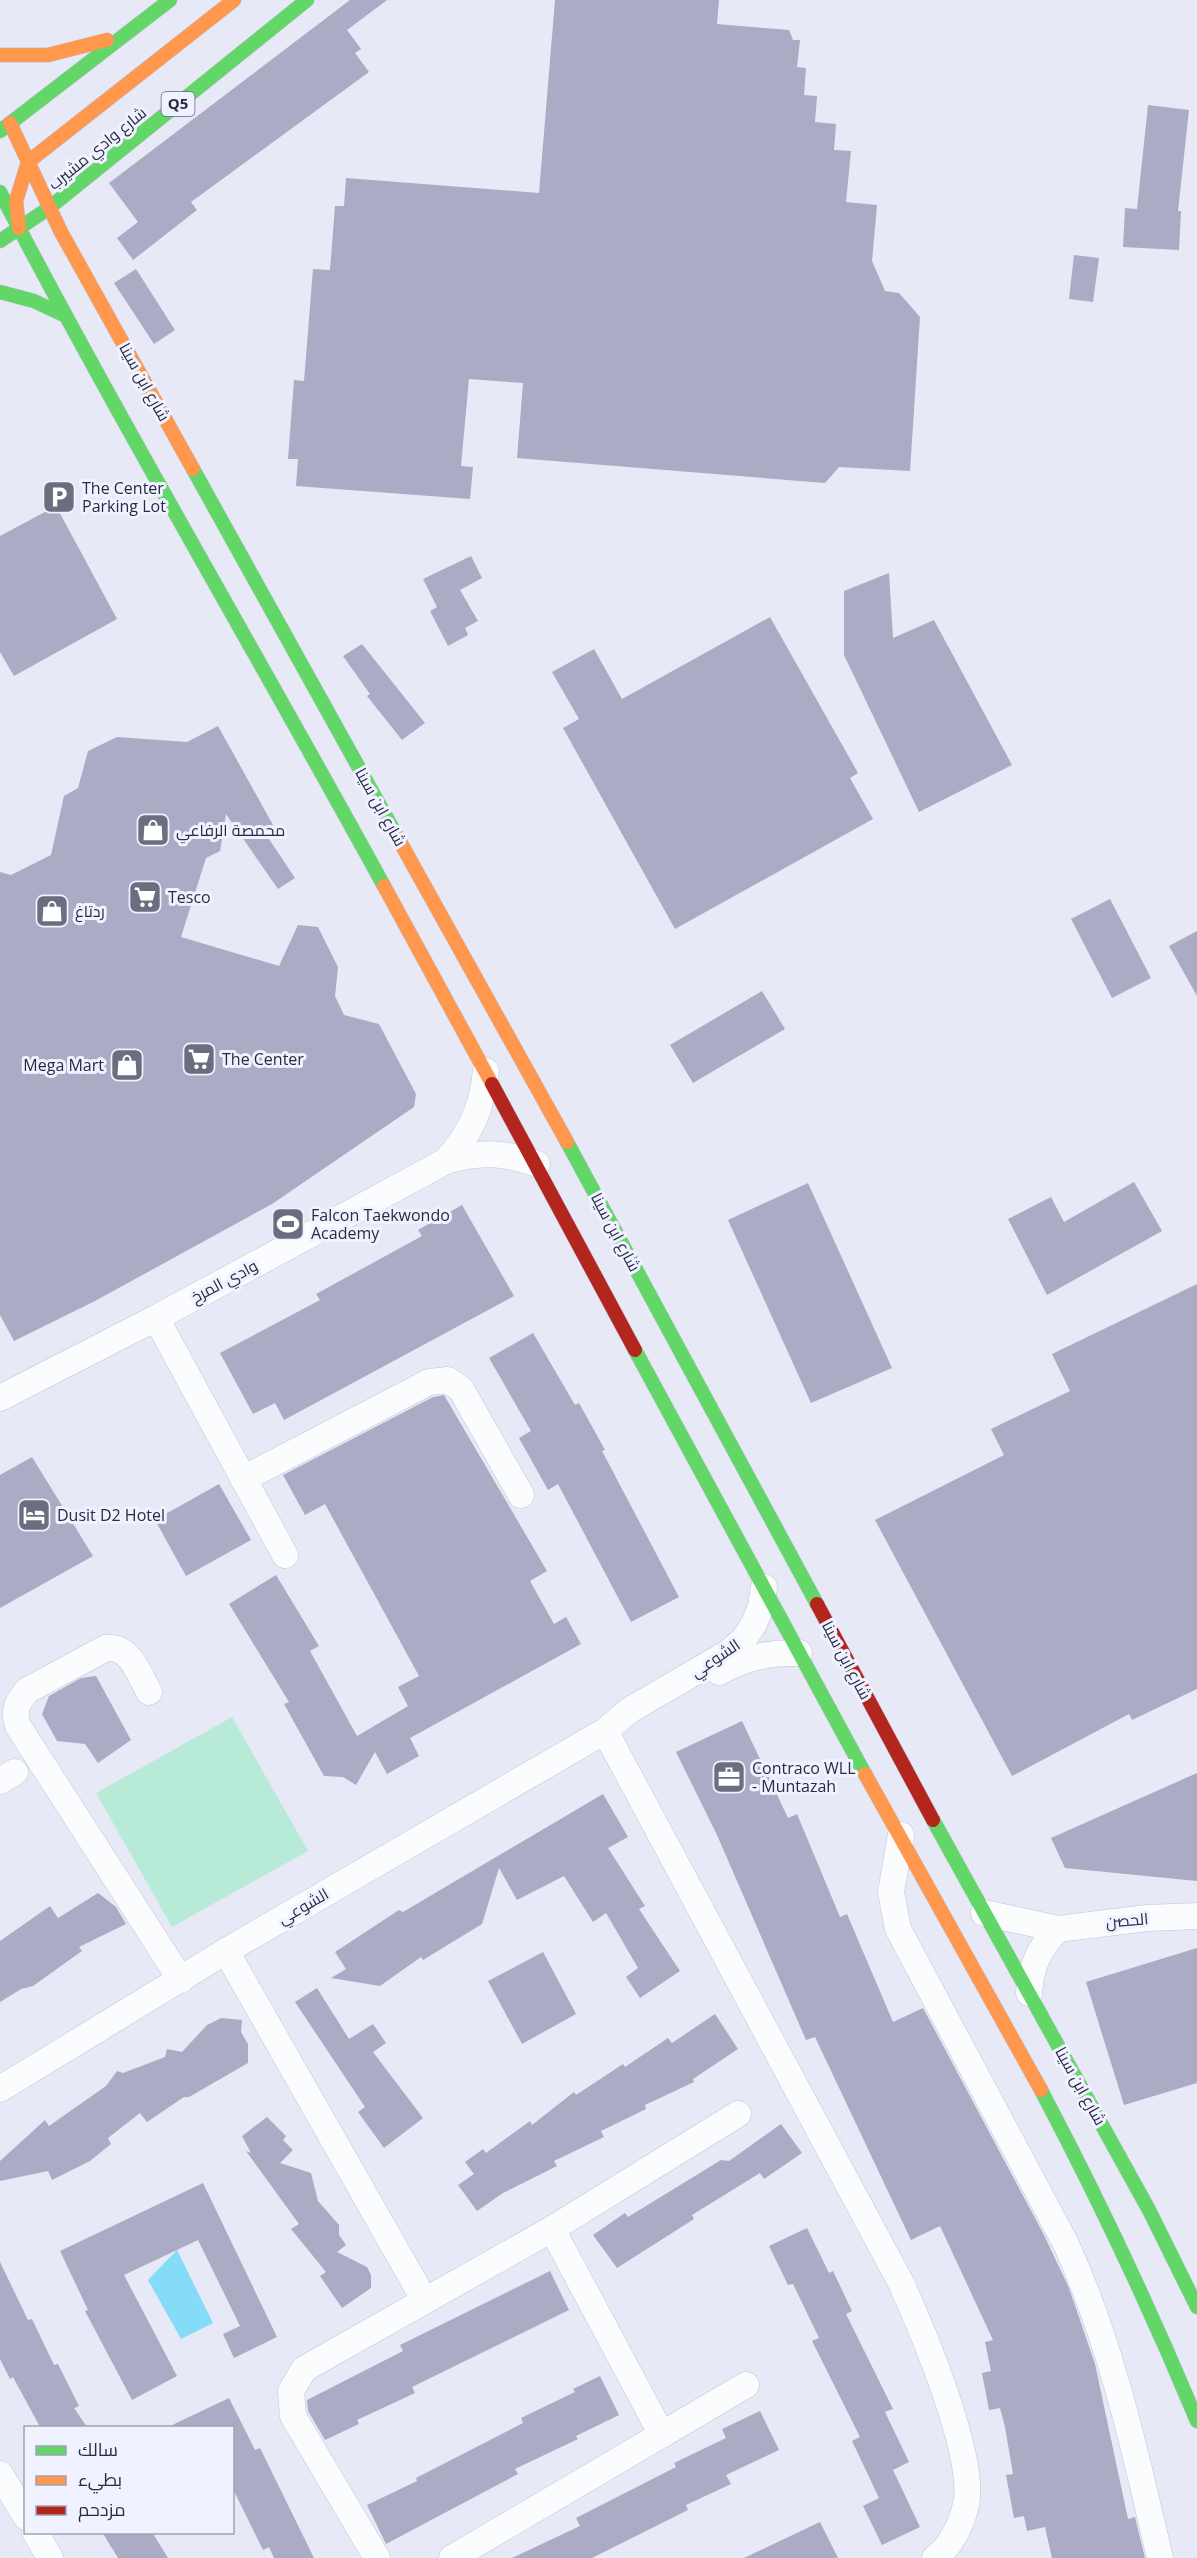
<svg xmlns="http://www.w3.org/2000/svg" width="1197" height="2558" font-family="'Open Sans',Cairo,sans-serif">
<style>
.green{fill:#b8ebd7}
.water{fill:#84dcf9}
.building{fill:#aaabc4}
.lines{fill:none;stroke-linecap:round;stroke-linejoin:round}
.street-casing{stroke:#c1c4d5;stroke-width:27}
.fast-casing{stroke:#c1c4d5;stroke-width:15}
.slow-casing{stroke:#c1c4d5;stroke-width:15}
.jam-casing{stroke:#c1c4d5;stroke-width:15}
.street{stroke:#fbfcfe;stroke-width:26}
.fast{stroke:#63d668;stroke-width:14}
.slow{stroke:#ff974d;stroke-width:14}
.jam{stroke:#b3261e;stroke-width:14}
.labels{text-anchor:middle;stroke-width:6;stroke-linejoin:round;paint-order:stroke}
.shield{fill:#f1f2ff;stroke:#64677b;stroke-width:1.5}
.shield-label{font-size:15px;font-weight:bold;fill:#282b42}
.street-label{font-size:16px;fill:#282b42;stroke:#f1f2ff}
.poi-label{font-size:16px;fill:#282b42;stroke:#f1f2ff;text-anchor:start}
</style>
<rect width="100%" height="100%" fill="#e7e9f7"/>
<path class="green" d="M 232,1717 L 308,1851 L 172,1927 L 96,1793 Z"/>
<path class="water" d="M 177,2250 L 213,2323 L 181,2339 L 148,2280 Z"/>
<path class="building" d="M 350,0 L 387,0 L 347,30 L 361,49 L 355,53 L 369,72 L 191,202 L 197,210 L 133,260 L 117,238 L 138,222 L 109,183 Z
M 555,0 L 719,0 L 717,24 L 789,30 L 793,40 L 800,40 L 797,67 L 806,68 L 804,95 L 817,96 L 815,122 L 836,124 L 834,150 L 851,151 L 846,202 L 877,205 L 872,261 L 885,291 L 899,293 L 920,317 L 910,471 L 839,467 L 825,483 L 517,458 L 523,383 L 469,379 L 461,466 L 473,467 L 470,499 L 296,486 L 298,459 L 288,459 L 294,380 L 304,381 L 313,269 L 330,270 L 335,206 L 344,206 L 346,178 L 539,193 Z
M 1148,105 L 1189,110 L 1178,211 L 1181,211 L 1179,250 L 1123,247 L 1125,208 L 1137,209 Z
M 1074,255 L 1099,258 L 1093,302 L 1069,299 Z
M 136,269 L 175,330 L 154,344 L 114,283 Z
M 56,506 L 117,619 L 14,676 L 0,652 L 0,536 Z
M 471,556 L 482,578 L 460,590 L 478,621 L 465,628 L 468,635 L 448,646 L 430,611 L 437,607 L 423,579 Z
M 889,573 L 893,638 L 934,620 L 1012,765 L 919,812 L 844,655 L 844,591 Z
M 770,617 L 858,773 L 850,778 L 873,819 L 675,929 L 563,728 L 579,719 L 552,672 L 594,649 L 622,699 Z
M 362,644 L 425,723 L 402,740 L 367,696 L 370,694 L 343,656 Z
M 218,726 L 273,825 L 263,830 L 295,878 L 278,889 L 226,814 L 220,851 L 206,858 L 181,937 L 279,966 L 298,925 L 318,927 L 338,967 L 335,996 L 344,1015 L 379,1024 L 416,1094 L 414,1107 L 272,1204 L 95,1301 L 14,1341 L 0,1315 L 0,872 L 11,875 L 51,855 L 64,796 L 78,788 L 88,751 L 117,737 L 187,742 Z
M 1110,899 L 1151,978 L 1112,998 L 1071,919 Z
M 1197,931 L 1197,996 L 1169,946 Z
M 762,991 L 785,1029 L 693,1083 L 670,1045 Z
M 1134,1182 L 1162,1231 L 1047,1295 L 1008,1219 L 1051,1197 L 1064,1222 Z
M 808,1183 L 892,1368 L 811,1403 L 728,1220 Z
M 462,1205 L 514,1296 L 284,1420 L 275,1403 L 253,1414 L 220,1353 L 320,1300 L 316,1294 L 422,1236 L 418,1230 Z
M 1197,1284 L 1197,1689 L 1132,1720 L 1129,1714 L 1012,1776 L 875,1520 L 1004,1455 L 991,1429 L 1070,1391 L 1052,1354 Z
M 533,1333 L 575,1405 L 579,1403 L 605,1450 L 602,1451 L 679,1597 L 631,1622 L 558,1484 L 548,1490 L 519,1438 L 531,1431 L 489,1358 Z
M 444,1395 L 547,1571 L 530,1581 L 554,1624 L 566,1617 L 581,1644 L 410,1738 L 419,1756 L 387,1774 L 375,1752 L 356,1785 L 343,1777 L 324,1776 L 284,1704 L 289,1702 L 229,1604 L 276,1575 L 319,1646 L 310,1651 L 357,1736 L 408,1706 L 398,1687 L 419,1676 L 325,1504 L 305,1515 L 283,1475 L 433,1397 Z
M 32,1457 L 93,1556 L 0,1608 L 0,1475 Z
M 219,1484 L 251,1540 L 186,1576 L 155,1520 Z
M 96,1676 L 131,1740 L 98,1763 L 85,1744 L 57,1741 L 42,1714 L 49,1696 L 81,1678 Z
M 742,1721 L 788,1818 L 797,1814 L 840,1917 L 847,1914 L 893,2022 L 923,2008 L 1044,2235 L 1069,2288 L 1095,2364 L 1128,2519 L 1135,2517 L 1145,2558 L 1052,2558 L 1045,2527 L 1027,2531 L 1024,2516 L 1014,2518 L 1006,2475 L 1013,2474 L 1005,2427 L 1000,2408 L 989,2410 L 982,2373 L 991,2371 L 985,2342 L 993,2340 L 940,2226 L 911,2240 L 815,2037 L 806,2040 L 717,1835 L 676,1752 Z
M 1197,1773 L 1197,1881 L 1065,1868 L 1051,1838 Z
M 603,1794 L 628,1837 L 608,1848 L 645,1906 L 639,1909 L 680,1971 L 640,1998 L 626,1977 L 638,1968 L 606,1913 L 593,1922 L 564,1876 L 517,1900 L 499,1868 L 482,1924 L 423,1960 L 421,1957 L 380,1986 L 331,1978 L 346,1969 L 335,1952 L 399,1910 L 403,1912 Z
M 98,1893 L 116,1907 L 126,1924 L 79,1947 L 82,1951 L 33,1986 L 21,1989 L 0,2002 L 0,1941 L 50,1906 L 58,1918 Z
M 1197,1948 L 1197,2083 L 1124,2105 L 1086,1982 Z
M 543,1952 L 576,2014 L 522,2044 L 488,1981 Z
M 317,1988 L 349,2039 L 373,2024 L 386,2043 L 373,2052 L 423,2118 L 384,2148 L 358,2112 L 365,2107 L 295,2002 Z
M 715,2014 L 738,2049 L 693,2079 L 694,2082 L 645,2105 L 646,2109 L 601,2131 L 604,2137 L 554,2161 L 557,2166 L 503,2193 L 477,2211 L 458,2185 L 474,2174 L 465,2162 L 483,2149 L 486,2153 L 530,2121 L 532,2125 L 574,2092 L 576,2095 L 623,2064 L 625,2067 L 668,2038 L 672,2043 Z
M 221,2018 L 242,2020 L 241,2032 L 248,2044 L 248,2063 L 189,2097 L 184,2097 L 147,2122 L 140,2113 L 108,2138 L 111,2144 L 90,2161 L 52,2180 L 48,2171 L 0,2181 L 0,2161 L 45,2120 L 49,2126 L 106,2086 L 117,2071 L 123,2073 L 165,2057 L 167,2049 L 182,2052 L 207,2025 Z
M 267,2117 L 286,2136 L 283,2140 L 293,2150 L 280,2163 L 311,2173 L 318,2201 L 339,2225 L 339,2235 L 346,2245 L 337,2252 L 367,2267 L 371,2275 L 371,2288 L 342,2308 L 320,2276 L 326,2272 L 291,2229 L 299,2224 L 246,2151 L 251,2153 L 242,2136 Z
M 781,2124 L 802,2153 L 764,2179 L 760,2173 L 692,2215 L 694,2219 L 617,2268 L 593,2235 L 625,2213 L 628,2217 L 721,2160 L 729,2161 Z
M 203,2183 L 277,2337 L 234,2358 L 223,2334 L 240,2326 L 198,2240 L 124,2275 L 177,2376 L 132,2400 L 85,2311 L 88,2310 L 60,2251 Z
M 807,2228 L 829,2273 L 833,2271 L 852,2311 L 846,2314 L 893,2409 L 885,2412 L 909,2462 L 893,2470 L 920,2527 L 882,2545 L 863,2506 L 879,2498 L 852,2441 L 860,2437 L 812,2341 L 819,2338 L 793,2284 L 788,2285 L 769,2246 Z
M 0,2262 L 28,2320 L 32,2319 L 54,2365 L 58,2364 L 79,2406 L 74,2408 L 87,2427 L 40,2427 L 13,2377 L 10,2379 L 0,2359 Z
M 550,2271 L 569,2310 L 412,2387 L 415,2393 L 357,2420 L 359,2424 L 325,2440 L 308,2411 L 307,2400 L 403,2351 L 400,2345 Z
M 600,2376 L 619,2415 L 576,2436 L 578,2439 L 515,2469 L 518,2474 L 386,2544 L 367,2505 L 417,2481 L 416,2478 L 523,2423 L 521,2418 L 575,2392 L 573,2389 Z
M 229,2398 L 255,2450 L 260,2448 L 314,2558 L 274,2558 L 269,2547 L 263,2550 L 232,2487 L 232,2427 L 168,2427 Z
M 760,2411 L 779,2450 L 726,2475 L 731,2484 L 686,2505 L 688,2510 L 592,2558 L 512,2558 L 580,2526 L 576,2518 L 676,2467 L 674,2463 L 726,2438 L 722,2429 Z
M 820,2522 L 838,2558 L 744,2558 Z
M 102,2532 L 152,2532 L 168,2558 L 118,2558 Z"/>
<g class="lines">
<defs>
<path id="street" d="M 446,1161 C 471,1133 482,1108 486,1071
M 156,1318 L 285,1555
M 0,1398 L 156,1318 L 446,1161 C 479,1151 504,1152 537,1164
M 243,1479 L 429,1382 L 448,1380 L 461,1389 L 521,1495
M 719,1672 C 745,1658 769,1652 799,1653
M 149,1692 C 139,1674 130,1645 106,1648 L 28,1690 C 17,1701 13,1711 18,1726 L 181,1980
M 605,1731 L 901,2283 C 923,2331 972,2448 967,2499 C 964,2519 952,2546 935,2558
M 0,1781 L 15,1772
M 901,1835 L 891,1892 L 898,1929 L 1066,2244 C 1113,2348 1134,2448 1160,2558
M 984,1913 L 1058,1929 L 1147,1918 L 1197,1916
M 226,1951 L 425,2301
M 1029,1993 C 1031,1966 1039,1948 1058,1929
M 0,2089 L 226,1951 L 605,1731 L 630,1710 L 728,1653 L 743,1640 L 754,1624 L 761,1606 L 764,1587
M 552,2229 L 662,2435
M 0,2474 L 26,2517
M 35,2532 L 50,2558
M 377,2558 L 293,2416 L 291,2391 L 304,2369 L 552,2229 L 738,2114
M 452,2558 L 746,2385"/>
<path id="fast" d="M 0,131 L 170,0
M 0,192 C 122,426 257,654 384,886
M 0,241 L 49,208 L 307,0
M 0,292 L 34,301 L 66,316
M 193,469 L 394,831
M 567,1142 L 817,1604
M 635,1350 L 865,1774
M 933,1820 L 1149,2210 L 1197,2307
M 1041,2090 C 1098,2198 1150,2308 1197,2421"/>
<path id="slow" d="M 0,55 L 48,55 L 107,40
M 10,123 L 61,232 L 193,469
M 19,228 L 16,201 L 28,162 L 234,0
M 394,831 L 567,1142
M 384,886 L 492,1084
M 865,1774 L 1041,2090"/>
<path id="jam" d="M 492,1084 L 635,1350
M 817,1604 L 933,1820"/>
</defs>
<use href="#street" class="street-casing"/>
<use href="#fast" class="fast-casing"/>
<use href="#slow" class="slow-casing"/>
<use href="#jam" class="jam-casing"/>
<use href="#street" class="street"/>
<use href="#fast" class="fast"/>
<use href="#slow" class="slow"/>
<use href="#jam" class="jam"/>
</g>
<defs>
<symbol id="parking-square" viewBox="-11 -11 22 22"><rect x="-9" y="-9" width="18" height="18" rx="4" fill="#6b6e81" stroke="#f1f2ff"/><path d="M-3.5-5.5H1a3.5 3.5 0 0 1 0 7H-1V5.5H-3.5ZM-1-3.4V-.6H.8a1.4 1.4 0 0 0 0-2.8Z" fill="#fff"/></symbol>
<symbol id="shop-square" viewBox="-11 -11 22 22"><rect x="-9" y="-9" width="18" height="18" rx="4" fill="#6b6e81" stroke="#f1f2ff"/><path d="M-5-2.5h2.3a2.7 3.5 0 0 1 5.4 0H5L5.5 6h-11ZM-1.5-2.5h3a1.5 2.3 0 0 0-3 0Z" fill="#fff"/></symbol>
<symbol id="supermarket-square" viewBox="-11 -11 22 22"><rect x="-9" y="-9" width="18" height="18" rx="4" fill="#6b6e81" stroke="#f1f2ff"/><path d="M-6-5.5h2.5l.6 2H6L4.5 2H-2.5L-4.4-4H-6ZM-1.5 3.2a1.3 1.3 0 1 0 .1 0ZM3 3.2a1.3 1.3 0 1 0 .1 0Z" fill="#fff"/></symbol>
<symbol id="stadium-square" viewBox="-11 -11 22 22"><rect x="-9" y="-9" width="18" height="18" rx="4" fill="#6b6e81" stroke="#f1f2ff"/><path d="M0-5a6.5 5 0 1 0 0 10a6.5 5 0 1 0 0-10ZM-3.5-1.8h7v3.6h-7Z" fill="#fff"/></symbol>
<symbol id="hotel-square" viewBox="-11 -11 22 22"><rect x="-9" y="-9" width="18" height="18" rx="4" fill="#6b6e81" stroke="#f1f2ff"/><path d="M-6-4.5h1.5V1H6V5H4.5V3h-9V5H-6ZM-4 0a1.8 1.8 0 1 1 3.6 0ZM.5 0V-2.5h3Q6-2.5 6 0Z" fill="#fff"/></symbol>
<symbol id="office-square" viewBox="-11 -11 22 22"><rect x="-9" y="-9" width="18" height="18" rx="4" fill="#6b6e81" stroke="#f1f2ff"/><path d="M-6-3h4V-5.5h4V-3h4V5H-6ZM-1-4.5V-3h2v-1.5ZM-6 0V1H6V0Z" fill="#fff"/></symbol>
</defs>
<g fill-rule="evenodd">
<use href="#parking-square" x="40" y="478" width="38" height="38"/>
<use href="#shop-square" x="134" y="811" width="38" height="38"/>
<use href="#supermarket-square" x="126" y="878" width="38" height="38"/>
<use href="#shop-square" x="33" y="892" width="38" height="38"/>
<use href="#supermarket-square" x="180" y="1040" width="38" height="38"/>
<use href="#shop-square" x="108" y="1046" width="38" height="38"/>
<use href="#stadium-square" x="269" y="1205" width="38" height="38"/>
<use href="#hotel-square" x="15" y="1496" width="38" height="38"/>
<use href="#office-square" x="710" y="1758" width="38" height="38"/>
</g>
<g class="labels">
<rect class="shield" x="161.5" y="92" width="33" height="24" rx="4.5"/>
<g class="shield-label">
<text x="178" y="109">Q5</text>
</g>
<g class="street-label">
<text transform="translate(97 148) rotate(-39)" y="6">شارع وادي مشيرب</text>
<text transform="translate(145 382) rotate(61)" y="6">شارع ابن سينا</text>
<text transform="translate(381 807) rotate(61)" y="6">شارع ابن سينا</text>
<text transform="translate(616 1232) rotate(62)" y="6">شارع ابن سينا</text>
<text transform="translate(224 1281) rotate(-28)" y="6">وادي المرخ</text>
<text transform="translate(715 1658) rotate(-34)" y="6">الشوعي</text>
<text transform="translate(847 1660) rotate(62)" y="6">شارع ابن سينا</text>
<text transform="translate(303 1906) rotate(-30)" y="6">الشوعي</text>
<text transform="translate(1127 1920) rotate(-5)" y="6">الحصن</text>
<text transform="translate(1081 2086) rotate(61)" y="6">شارع ابن سينا</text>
</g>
<g class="poi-label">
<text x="82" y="494">The Center<tspan x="82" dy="18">Parking Lot</tspan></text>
<text x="176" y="836">محمصة الرفاعي</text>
<text x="168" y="903">Tesco</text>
<text x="75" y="917">ردتاغ</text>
<text x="222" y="1065">The Center</text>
<text x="104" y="1071" text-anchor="end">Mega Mart</text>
<text x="311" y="1221">Falcon Taekwondo<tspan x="311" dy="18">Academy</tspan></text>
<text x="57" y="1521">Dusit D2 Hotel</text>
<text x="752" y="1774">Contraco WLL<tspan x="752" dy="18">- Muntazah</tspan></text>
</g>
</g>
<rect x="24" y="2426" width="210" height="108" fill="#f1f2ff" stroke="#a1a2b3" stroke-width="1.5"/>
<rect x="36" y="2446" width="30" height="9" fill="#63d668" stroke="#a1a2b3" stroke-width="1.5"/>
<text x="78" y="2456" font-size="18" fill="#282b42">سالك</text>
<rect x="36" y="2476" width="30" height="9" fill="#ff974d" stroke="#a1a2b3" stroke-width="1.5"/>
<text x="78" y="2486" font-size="18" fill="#282b42">بطيء</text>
<rect x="36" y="2506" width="30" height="9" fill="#b3261e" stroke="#a1a2b3" stroke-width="1.5"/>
<text x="78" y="2516" font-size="18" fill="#282b42">مزدحم</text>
</svg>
